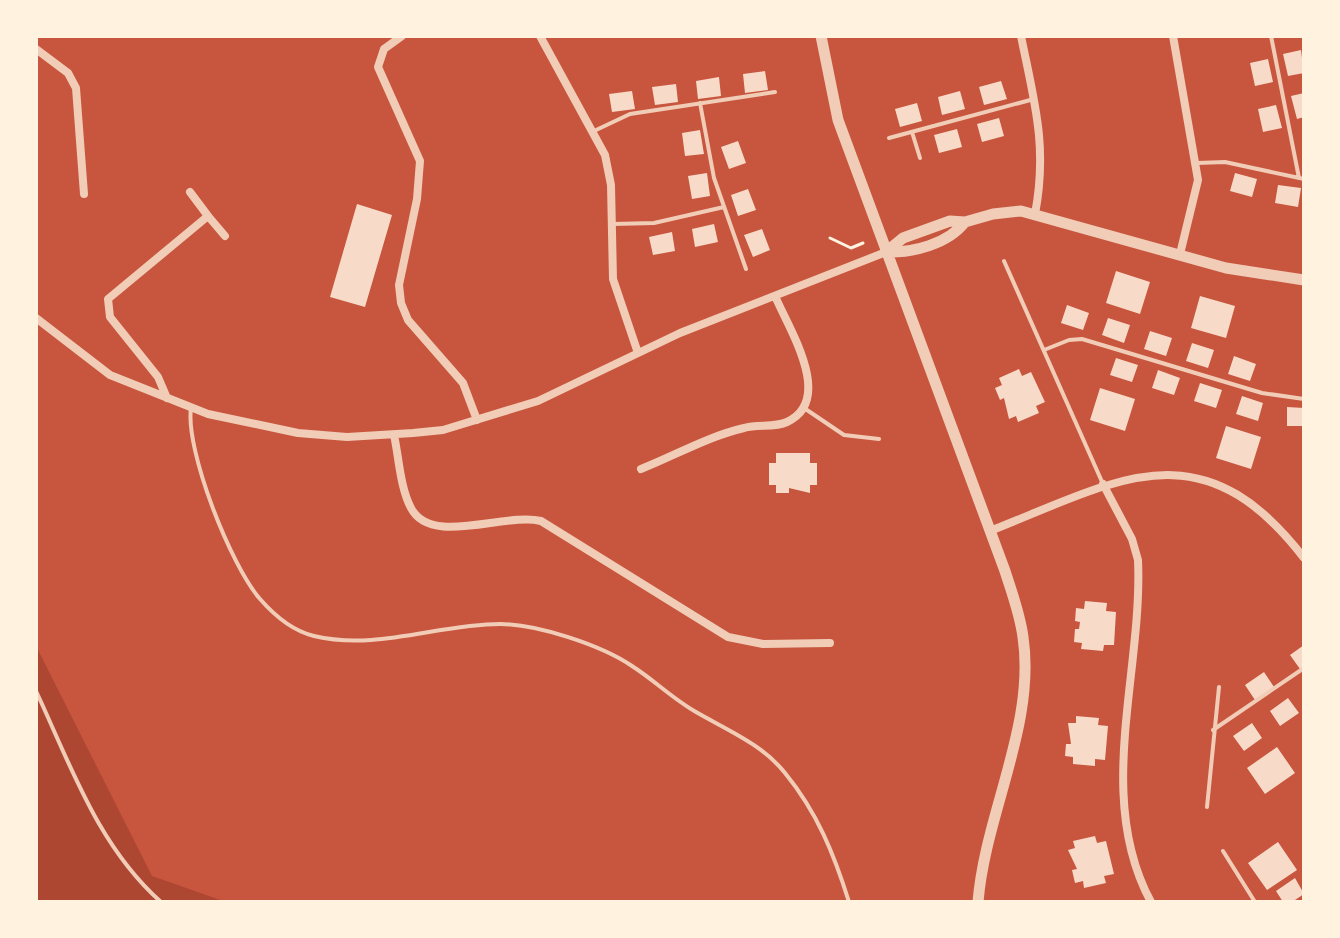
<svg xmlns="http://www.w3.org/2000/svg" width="1340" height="938" font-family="'Playfair Display',serif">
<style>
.green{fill:#ae4732}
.building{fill:#f7dbc8}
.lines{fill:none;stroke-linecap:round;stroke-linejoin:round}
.path{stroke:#fff3e0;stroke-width:3}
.service{stroke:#f1ccb7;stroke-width:4}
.minor{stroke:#f1ccb7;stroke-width:8}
.tertiary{stroke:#f1ccb7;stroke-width:11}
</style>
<rect width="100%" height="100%" fill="#c8553d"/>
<path class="green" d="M 36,646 L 152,876 L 226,902 L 36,902 Z"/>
<path class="building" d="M 1301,50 L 1304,73 L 1288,76 L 1283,54 Z
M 1268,59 L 1273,82 L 1255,86 L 1250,63 Z
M 765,71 L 768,90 L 745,93 L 743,74 Z
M 719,77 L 721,96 L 698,99 L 696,81 Z
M 1001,81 L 1007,99 L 984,105 L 979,87 Z
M 676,84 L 678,102 L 655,105 L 652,87 Z
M 632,91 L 635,109 L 612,112 L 609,94 Z
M 960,91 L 965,109 L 942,115 L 938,97 Z
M 1304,93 L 1304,117 L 1297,119 L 1291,96 Z
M 917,103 L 922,121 L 900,127 L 895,109 Z
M 1276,105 L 1282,128 L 1263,132 L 1258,109 Z
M 999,118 L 1004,136 L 982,142 L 977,124 Z
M 957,129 L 962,147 L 939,153 L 934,135 Z
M 700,130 L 704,154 L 685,156 L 682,133 Z
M 738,141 L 746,163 L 729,169 L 721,147 Z
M 707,173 L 710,196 L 692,199 L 688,176 Z
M 1235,173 L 1257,179 L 1252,197 L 1230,191 Z
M 1278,185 L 1301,188 L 1298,207 L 1275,203 Z
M 748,189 L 756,210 L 738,216 L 731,195 Z
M 357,204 L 392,215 L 365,307 L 330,297 Z
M 714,224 L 718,242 L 695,247 L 692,229 Z
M 762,229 L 770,250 L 753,257 L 744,235 Z
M 672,232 L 675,251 L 653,255 L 649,237 Z
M 1116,271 L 1150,282 L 1140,314 L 1106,303 Z
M 1200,296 L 1235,306 L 1226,338 L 1191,328 Z
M 1067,305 L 1089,313 L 1083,330 L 1061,323 Z
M 1108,318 L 1130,325 L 1124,343 L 1102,335 Z
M 1150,331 L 1172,338 L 1166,356 L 1144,349 Z
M 1192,343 L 1214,350 L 1208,368 L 1186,361 Z
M 1234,356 L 1256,364 L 1250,381 L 1228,374 Z
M 1116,358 L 1138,365 L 1132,382 L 1110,375 Z
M 1019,369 L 1022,376 L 1031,372 L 1045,402 L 1036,406 L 1039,413 L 1018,422 L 1016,416 L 1009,419 L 1004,398 L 1000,400 L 995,388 L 1002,385 L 999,378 Z
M 1158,370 L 1180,378 L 1174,395 L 1152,388 Z
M 1200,383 L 1222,390 L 1216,408 L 1194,401 Z
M 1100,388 L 1135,399 L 1125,431 L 1090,420 Z
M 1242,396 L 1263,403 L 1258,421 L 1236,414 Z
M 1287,407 L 1304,408 L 1304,426 L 1287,426 Z
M 1226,426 L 1261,437 L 1251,469 L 1216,458 Z
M 776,453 L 810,453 L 810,463 L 817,463 L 817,485 L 810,485 L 810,493 L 789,488 L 789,493 L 776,493 L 776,485 L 769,485 L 769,463 L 776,463 Z
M 1085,601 L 1107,603 L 1106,611 L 1116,612 L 1114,645 L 1104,645 L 1103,651 L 1081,649 L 1082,643 L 1074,642 L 1075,629 L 1079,629 L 1080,622 L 1075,621 L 1076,608 L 1084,609 Z
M 1304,645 L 1304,667 L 1300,669 L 1290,655 Z
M 1264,672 L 1274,687 L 1255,700 L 1245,685 Z
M 1288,698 L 1299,713 L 1280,726 L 1270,711 Z
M 1076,716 L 1099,718 L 1098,725 L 1108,726 L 1105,760 L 1095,759 L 1095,766 L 1073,764 L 1073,757 L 1065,756 L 1066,744 L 1071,744 L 1068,723 L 1076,723 Z
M 1252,723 L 1262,738 L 1244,751 L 1233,736 Z
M 1277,747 L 1295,773 L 1265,794 L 1247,768 Z
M 1095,836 L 1097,843 L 1106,841 L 1114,874 L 1104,876 L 1106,883 L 1084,888 L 1083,881 L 1075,883 L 1072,870 L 1077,869 L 1068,850 L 1075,848 L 1073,841 Z
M 1278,842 L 1297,870 L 1267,890 L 1248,863 Z
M 1295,878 L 1304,894 L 1292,902 L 1283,902 L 1276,891 Z"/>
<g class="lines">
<path class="path" d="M 830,238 L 851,248 L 863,243"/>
<path class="service" d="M 1271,36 L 1299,178
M 700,103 L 714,178 L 746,269
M 594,131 L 630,114 L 775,92
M 912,132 L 920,158
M 889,138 L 1034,99
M 1197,163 L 1225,162 L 1304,179
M 613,224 L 654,223 L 724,207
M 1004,261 L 1103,484
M 1044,350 L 1069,340 L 1082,339 L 1262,393 L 1304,399
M 191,408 C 185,450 231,566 260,599 C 274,615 293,631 314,636 C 377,651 438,624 500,624 C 537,624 601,645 632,666 C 654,680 673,699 696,712 C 727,730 762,744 785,773 C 817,812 834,854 849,902
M 804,408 L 844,435 L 879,439
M 36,691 C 71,766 98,846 161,902
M 1213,730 L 1304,668
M 1207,807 L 1219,687
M 1223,851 L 1255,902"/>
<path class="minor" d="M 402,36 L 384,49 L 378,67 L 420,161 L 417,199 L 399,285 L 401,303 L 408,320 L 463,383 L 477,420
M 540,36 L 605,155 L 611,185 L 613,279 L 638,353
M 1021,36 C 1034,101 1048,146 1035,214
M 1173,36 L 1198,180 L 1180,254
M 36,49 L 68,73 L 76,88 L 84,194
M 190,192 L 208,216
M 36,318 L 110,375 L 208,414 L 298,433 L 347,437 L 413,433 L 443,430 L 538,401 L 680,333 L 886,252
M 167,398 L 158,377 L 110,317 L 108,299 L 208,216 L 225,236
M 394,435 C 399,458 400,487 411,508 C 431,547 505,512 541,521 L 728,637 L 763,644 L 830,643
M 641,469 C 674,456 709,436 744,428 C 758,424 774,428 787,422 C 835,400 789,329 775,296
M 1103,484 L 1132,539 L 1138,560 C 1143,672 1094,797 1151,902
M 990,531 C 1117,481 1201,424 1304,558"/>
<path class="tertiary" d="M 821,36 L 838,120 L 1005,571 C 1012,593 1020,614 1023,637 C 1036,725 985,814 978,902
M 886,252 L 903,238 L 950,221 L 965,222 L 993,214 L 1021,211 L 1226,268 L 1304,280
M 886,252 C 913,253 948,244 965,222"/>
</g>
<rect width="1340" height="938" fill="none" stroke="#fff3e0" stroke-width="76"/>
</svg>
